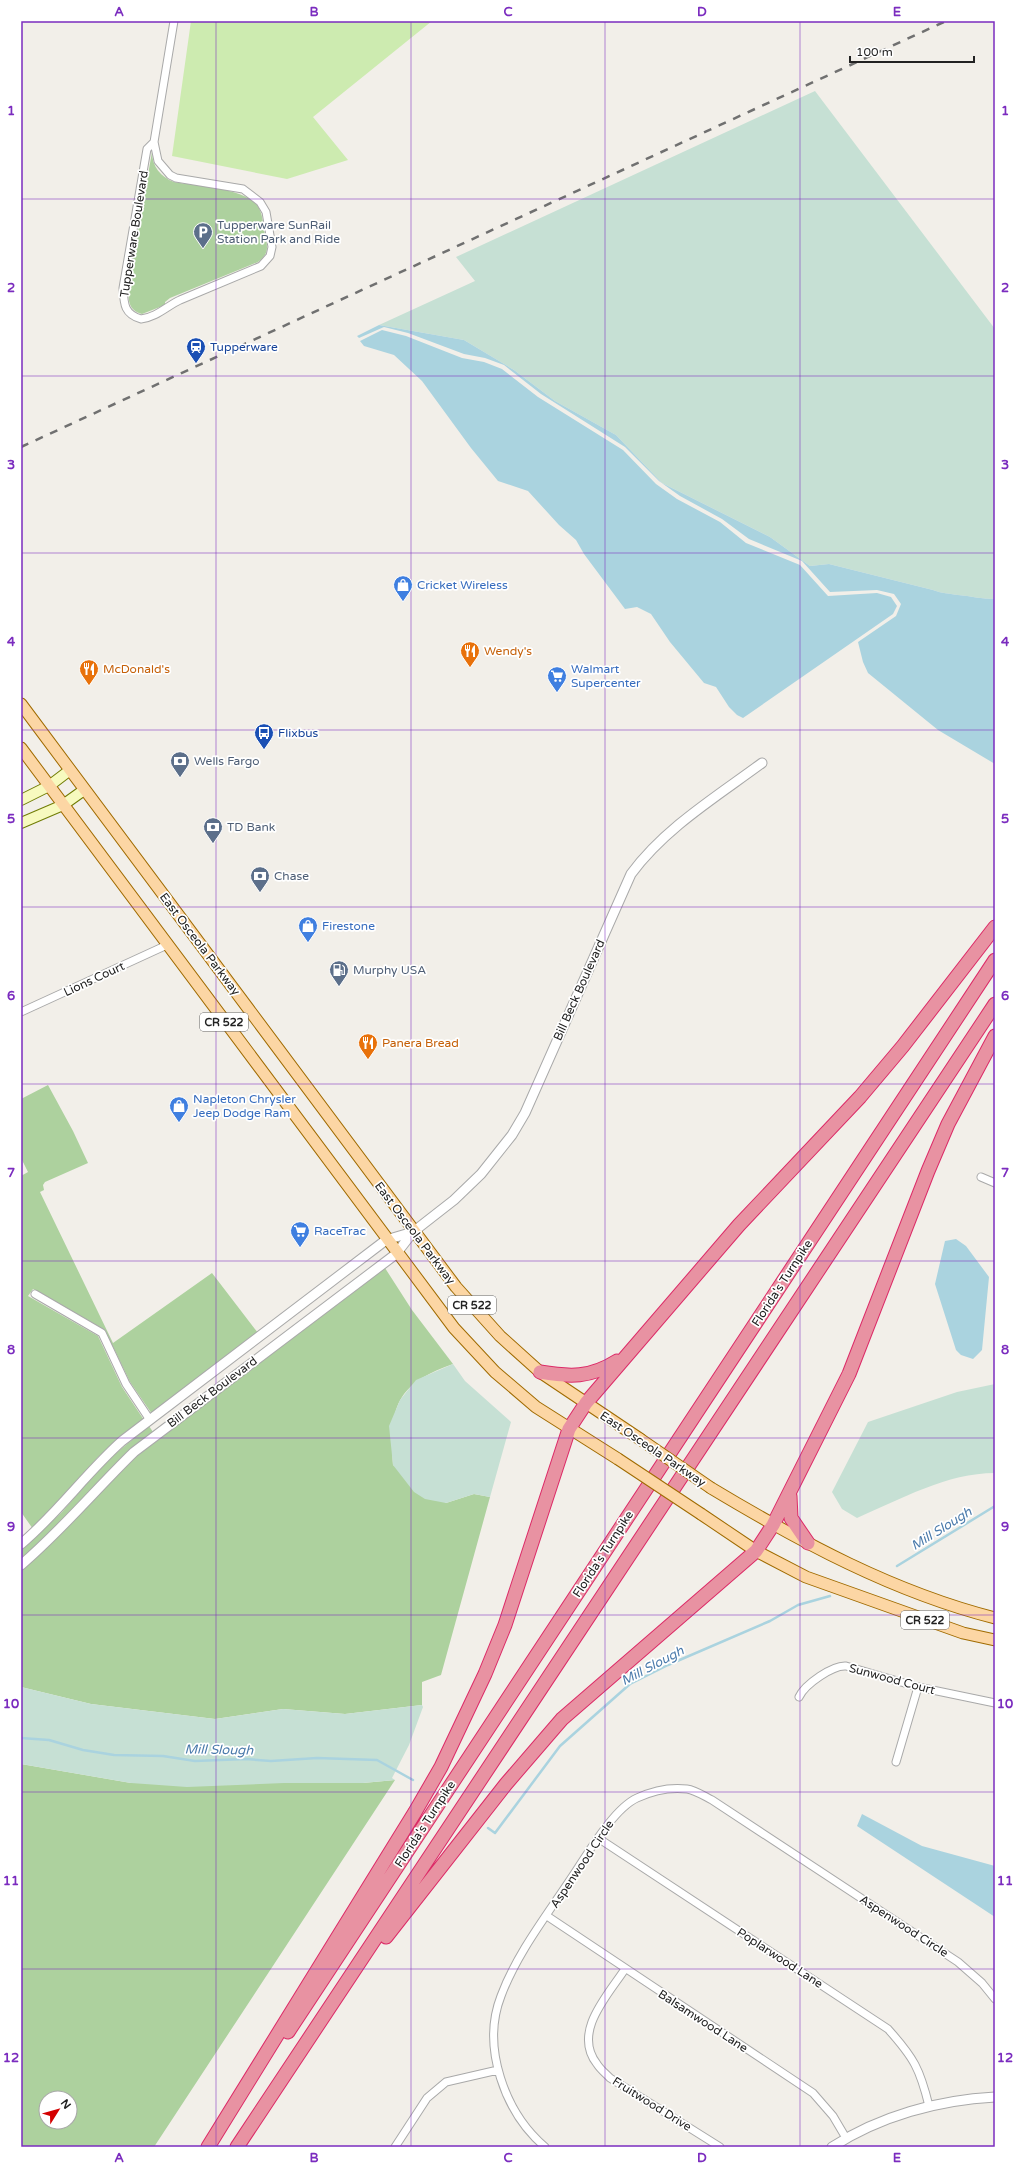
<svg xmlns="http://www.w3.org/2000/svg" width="1016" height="2168" font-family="'Varela Round',sans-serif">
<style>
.grass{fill:#cdebb0}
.forest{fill:#add19e;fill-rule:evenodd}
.wetland{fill:#c6e0d4}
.water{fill:#aad3df}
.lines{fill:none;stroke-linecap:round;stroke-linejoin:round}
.stream{stroke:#aad3df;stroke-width:2.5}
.minor-casing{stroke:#a9a9a9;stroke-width:9}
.tertiary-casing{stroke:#a9a9a9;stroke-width:11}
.secondary-casing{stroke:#707d05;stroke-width:12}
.primary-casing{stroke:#a06b00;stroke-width:13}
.motorway-casing{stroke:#dc2a67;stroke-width:15}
.minor{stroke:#fff;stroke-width:7}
.tertiary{stroke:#fff;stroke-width:9}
.secondary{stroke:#f7fabf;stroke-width:10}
.primary{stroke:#fcd6a4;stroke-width:11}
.motorway{stroke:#e892a2;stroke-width:13}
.rail{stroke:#707070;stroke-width:2.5;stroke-dasharray:8 8;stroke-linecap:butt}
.primary-bridge-casing{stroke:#a06b00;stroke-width:13;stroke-linecap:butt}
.primary-bridge{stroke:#fcd6a4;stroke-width:11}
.grid{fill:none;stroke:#7b2cbf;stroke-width:1;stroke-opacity:0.55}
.labels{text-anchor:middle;stroke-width:3.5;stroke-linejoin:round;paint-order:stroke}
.shield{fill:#fff;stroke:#646464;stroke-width:1}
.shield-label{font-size:11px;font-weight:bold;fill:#222}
.service-label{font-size:12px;fill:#4e5e75;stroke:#fff;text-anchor:start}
.street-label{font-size:12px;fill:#222;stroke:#fff}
.transit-label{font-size:12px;fill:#164399;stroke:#fff;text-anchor:start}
.shop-label{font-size:12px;fill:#366cbe;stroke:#fff;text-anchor:start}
.food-label{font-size:12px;fill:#c56008;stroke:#fff;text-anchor:start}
.water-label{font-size:13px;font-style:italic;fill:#4a7aab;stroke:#fff}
.neatline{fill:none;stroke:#7b2cbf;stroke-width:1.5}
.grid-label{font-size:13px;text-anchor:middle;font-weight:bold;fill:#7b2cbf}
</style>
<rect width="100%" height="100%" fill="#f2efe9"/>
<path class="grass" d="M 191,21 L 432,21 L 313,117 L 348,160 L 287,179 L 172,156 Z"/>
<path class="forest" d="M 152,152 C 152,167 161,177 174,182 C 196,186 243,188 257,205 C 263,213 263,225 265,235 C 268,247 269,254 258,262 L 170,298 L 165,302 L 165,305 L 142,314 C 128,310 129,301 128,288 Z
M 48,1085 L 73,1131 L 88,1163 L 45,1182 L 43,1185 L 44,1190 L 40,1192 L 113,1343 L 212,1273 L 258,1333 L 152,1414 L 130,1382 L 105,1330 L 33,1289 L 28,1296 L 98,1336 L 122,1387 L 144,1420 L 98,1457 L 55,1507 L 33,1529 L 21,1512 L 21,1176 L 28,1172 L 21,1158 L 21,1099 Z
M 385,1268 L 412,1310 L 453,1364 C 396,1384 389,1407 393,1465 L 446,1503 L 474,1494 L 490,1497 L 441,1675 L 422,1682 L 422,1705 L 345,1714 L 283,1709 L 215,1719 L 91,1704 L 21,1687 L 21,1571 C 63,1535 98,1494 137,1456 Z
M 149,1426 L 153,1432 L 131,1449 L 105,1475 L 65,1520 L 21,1559 L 21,1550 L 62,1512 L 104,1463 Z
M 21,1764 L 131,1783 L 363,1783 L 395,1780 L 154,2147 L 21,2147 ZM 46,2098 L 70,2098 L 70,2122 L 46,2122 Z"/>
<path class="wetland" d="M 815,91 L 995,329 L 995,599 C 981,599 971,596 958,595 C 947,593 944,594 933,590 L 829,564 L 810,566 L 770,537 L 662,483 L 616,435 L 555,401 L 514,370 L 464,340 L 379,325 L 475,281 L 456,257 Z
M 453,1364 L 465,1381 L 511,1422 L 490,1497 L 474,1494 L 446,1503 L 425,1499 L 414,1492 L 393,1465 L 389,1426 L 400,1400 L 416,1380 Z
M 995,1384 L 995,1473 C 947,1473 901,1499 857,1518 L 842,1509 L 832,1492 L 868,1422 L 957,1392 Z
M 21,1687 L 91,1704 L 215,1719 L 283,1709 L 345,1714 L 422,1705 L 423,1707 L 409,1745 L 392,1778 L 395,1780 L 363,1783 L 284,1783 L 187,1787 L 131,1783 L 21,1764 Z"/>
<path class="water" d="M 379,325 L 464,340 L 514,370 L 555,401 L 616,435 L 662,483 L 770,537 L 810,566 L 829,564 L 933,590 C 944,594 947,593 958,595 C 971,596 981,599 995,599 L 995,764 L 938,730 L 868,673 L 863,662 L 858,642 L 896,616 L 901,604 L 894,594 L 877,590 L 830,592 L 802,561 L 749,539 L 722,519 L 680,496 L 659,481 L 625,447 L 541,394 L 504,365 L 485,358 L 464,354 L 408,333 L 384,327 L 359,338 L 357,336 Z
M 382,330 L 406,336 L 462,358 L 484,362 L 502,369 L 538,397 L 623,450 L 656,484 L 677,499 L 720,522 L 746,543 L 800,565 L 828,596 L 877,593 L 891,597 L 897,606 L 893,614 L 743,718 L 737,715 L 729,707 L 716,687 L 704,683 L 670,642 L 651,614 L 637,607 L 625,609 L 584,554 L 576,540 L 559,525 L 528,491 L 498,481 L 471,448 L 422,381 L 394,355 L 364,346 L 360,341 Z
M 956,1239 L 966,1246 L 989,1277 L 982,1350 L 973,1359 L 961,1355 L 956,1350 L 935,1284 L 945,1241 Z
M 862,1814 L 922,1846 L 995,1866 L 995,1917 L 857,1826 Z"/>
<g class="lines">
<path class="stream" d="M 897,1566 L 995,1506
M 21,1738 L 49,1740 L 83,1750 L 114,1755 L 163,1756 L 195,1761 L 246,1759 L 271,1761 L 317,1758 L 377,1760 L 413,1780
M 488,1828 L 495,1833 L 560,1746 L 630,1684 L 668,1665 L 770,1621 L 798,1605 L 830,1596"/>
<defs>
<path id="minor" d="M 154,142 L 147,149 L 123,288 C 124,304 124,314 141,319 C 157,317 167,306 180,300 L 261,266 L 270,256 L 272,247 L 266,212 L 260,202 L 243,189 L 176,178 L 170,175 L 158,161 L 154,142 L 174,21
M 21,1012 L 167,945
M 981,1177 L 995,1183
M 35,1294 L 102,1333 L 126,1384 L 150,1420
M 799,1697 C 805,1684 833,1665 846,1666 L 918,1687 L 995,1703
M 896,1762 L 918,1687
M 598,1838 L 888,2029 C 914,2058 920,2069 929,2106
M 547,1916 L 813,2093 L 833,2116 L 846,2138
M 625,1969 C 608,1995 572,2032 597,2064 C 600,2069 605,2073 610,2078 L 720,2147
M 395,2147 L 427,2098 L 446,2082 L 498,2070
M 545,2147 C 505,2113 481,2047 501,1996 C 517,1953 547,1915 572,1877 C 587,1855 613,1809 637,1798 C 652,1791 670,1787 687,1789 C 695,1790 704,1796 712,1800 L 958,1962 L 982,1983 L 995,1999"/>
<path id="tertiary" d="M 21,1544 C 58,1513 86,1473 122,1441 L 386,1240 L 413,1232
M 21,1565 C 62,1530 96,1489 134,1452 L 396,1254 L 413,1232 L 454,1200 L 481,1174 L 512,1135 L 525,1113 L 631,874 C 665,828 716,797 762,763
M 832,2147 C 880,2116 938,2100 995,2097"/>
<path id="secondary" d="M 21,800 L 49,786 L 70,770
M 21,823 L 63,805 L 84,790"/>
<path id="primary" d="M 21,704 L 456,1287 L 500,1336 L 540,1372 L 640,1439
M 21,748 L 454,1328 L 495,1372 L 536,1407 L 618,1459
M 711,1488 C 801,1542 893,1592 995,1618
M 701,1514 L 756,1551 L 806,1577 L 963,1633 L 995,1640"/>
<path id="motorway" d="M 540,1372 C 570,1377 590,1378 617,1361
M 790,1496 L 791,1518 L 808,1543
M 386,1937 L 506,1784 L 562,1719 L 756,1551 L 773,1525 L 849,1374 L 928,1171 L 948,1124 L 995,1036
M 288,2032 L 995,960
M 208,2147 L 415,1812 L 441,1767 L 485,1674 L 505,1625 L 569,1429 L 586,1403 L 739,1225 L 860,1097 L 903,1046 L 995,927
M 237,2147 L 995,1004"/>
</defs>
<use href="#minor" class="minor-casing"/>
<use href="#tertiary" class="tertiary-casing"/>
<use href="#secondary" class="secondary-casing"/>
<use href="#primary" class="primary-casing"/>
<use href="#motorway" class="motorway-casing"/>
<use href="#minor" class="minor"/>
<use href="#tertiary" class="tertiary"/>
<use href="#secondary" class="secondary"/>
<use href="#primary" class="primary"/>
<use href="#motorway" class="motorway"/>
<path class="rail" d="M 21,447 L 946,21"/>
<defs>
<path id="primary-bridge" d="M 640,1439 L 711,1488
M 618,1459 L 701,1514"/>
</defs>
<use href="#primary-bridge" class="primary-bridge-casing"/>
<use href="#primary-bridge" class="primary-bridge"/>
</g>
<path class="grid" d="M 216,21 L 216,2147M 411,21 L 411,2147M 605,21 L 605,2147M 800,21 L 800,2147M 21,199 L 995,199M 21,376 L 995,376M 21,553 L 995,553M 21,730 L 995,730M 21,907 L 995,907M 21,1084 L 995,1084M 21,1261 L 995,1261M 21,1438 L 995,1438M 21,1615 L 995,1615M 21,1792 L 995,1792M 21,1969 L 995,1969"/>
<defs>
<symbol id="parking-pin" viewBox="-11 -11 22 30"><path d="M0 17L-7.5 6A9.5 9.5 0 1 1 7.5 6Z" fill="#5c6f8a" stroke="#fff"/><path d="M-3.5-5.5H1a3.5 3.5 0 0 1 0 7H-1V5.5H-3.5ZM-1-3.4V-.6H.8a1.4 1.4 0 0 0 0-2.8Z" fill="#fff"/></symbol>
<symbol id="station-pin" viewBox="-11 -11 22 30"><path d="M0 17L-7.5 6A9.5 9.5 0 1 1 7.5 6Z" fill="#1a4fb4" stroke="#fff"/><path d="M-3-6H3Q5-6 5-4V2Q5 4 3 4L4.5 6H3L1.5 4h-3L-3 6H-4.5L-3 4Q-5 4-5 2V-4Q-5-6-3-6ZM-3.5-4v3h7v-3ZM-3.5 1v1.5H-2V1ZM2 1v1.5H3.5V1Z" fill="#fff"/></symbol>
<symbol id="shop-pin" viewBox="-11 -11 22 30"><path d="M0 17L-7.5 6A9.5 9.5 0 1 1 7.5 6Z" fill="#3f7fe0" stroke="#fff"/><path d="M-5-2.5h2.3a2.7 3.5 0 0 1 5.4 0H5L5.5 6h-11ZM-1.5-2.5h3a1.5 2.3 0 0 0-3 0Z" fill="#fff"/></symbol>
<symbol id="restaurant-pin" viewBox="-11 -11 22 30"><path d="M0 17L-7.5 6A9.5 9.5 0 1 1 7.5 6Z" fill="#e8710a" stroke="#fff"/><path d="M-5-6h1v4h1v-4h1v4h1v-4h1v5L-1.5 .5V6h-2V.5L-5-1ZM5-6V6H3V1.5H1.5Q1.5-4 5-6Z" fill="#fff"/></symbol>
<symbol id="supermarket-pin" viewBox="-11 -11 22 30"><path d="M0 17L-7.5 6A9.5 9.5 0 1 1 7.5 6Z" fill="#3f7fe0" stroke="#fff"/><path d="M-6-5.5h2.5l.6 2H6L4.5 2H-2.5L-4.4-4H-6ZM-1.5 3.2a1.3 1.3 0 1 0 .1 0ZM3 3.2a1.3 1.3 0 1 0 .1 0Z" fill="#fff"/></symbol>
<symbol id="bus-pin" viewBox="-11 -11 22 30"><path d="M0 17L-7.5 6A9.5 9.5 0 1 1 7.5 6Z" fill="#1a4fb4" stroke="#fff"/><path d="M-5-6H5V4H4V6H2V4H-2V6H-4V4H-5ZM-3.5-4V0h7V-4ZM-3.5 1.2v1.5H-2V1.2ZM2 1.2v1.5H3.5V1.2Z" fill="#fff"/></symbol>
<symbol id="bank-pin" viewBox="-11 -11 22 30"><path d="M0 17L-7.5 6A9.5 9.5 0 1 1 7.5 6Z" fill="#5c6f8a" stroke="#fff"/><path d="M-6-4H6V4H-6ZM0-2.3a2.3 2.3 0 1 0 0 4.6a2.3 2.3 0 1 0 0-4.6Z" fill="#fff"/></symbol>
<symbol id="fuel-pin" viewBox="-11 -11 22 30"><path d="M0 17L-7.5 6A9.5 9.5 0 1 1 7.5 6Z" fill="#5c6f8a" stroke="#fff"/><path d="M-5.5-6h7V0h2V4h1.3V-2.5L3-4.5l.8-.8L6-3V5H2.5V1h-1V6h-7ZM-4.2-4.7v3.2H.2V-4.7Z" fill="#fff"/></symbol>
</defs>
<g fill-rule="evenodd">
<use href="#parking-pin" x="192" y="221" width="22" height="30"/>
<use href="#station-pin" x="185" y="336" width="22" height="30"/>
<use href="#shop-pin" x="392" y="574" width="22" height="30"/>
<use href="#restaurant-pin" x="459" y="640" width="22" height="30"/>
<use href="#restaurant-pin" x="78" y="658" width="22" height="30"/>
<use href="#supermarket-pin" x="546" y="665" width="22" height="30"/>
<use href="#bus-pin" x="253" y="722" width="22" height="30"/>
<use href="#bank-pin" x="169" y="750" width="22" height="30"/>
<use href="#bank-pin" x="202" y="816" width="22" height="30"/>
<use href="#bank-pin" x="249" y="865" width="22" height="30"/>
<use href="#shop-pin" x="297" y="915" width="22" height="30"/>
<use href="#fuel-pin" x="328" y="959" width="22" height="30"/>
<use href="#restaurant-pin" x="357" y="1032" width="22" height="30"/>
<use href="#shop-pin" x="168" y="1095" width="22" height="30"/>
<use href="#supermarket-pin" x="289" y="1220" width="22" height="30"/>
</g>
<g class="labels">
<g class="shield">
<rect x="200" y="1013" width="48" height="18" rx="3"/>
<rect x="448" y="1296" width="48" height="18" rx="3"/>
<rect x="901" y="1611" width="48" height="18" rx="3"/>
</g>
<g class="shield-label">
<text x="224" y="1026">CR 522</text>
<text x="472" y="1309">CR 522</text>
<text x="925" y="1624">CR 522</text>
</g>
<g class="service-label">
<text x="217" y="229">Tupperware SunRail<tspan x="217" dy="14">Station Park and Ride</tspan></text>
<text x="194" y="765">Wells Fargo</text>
<text x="227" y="831">TD Bank</text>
<text x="274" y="880">Chase</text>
<text x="353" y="974">Murphy USA</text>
</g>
<g class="street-label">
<text transform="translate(134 234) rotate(-81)" y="4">Tupperware Boulevard</text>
<text transform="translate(200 944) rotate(53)" y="4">East Osceola Parkway</text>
<text transform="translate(94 979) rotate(-25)" y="4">Lions Court</text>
<text transform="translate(579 990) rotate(-66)" y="4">Bill Beck Boulevard</text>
<text transform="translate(415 1233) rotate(53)" y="4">East Osceola Parkway</text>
<text transform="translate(782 1283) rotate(-57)" y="4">Florida's Turnpike</text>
<text transform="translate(212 1392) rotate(-37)" y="4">Bill Beck Boulevard</text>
<text transform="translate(653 1449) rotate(34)" y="4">East Osceola Parkway</text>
<text transform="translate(603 1554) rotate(-57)" y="4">Florida's Turnpike</text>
<text transform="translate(892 1679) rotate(15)" y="4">Sunwood Court</text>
<text transform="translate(425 1824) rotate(-57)" y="4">Florida's Turnpike</text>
<text transform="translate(582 1864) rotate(-56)" y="4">Aspenwood Circle</text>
<text transform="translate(904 1926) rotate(33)" y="4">Aspenwood Circle</text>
<text transform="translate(780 1958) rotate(33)" y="4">Poplarwood Lane</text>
<text transform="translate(703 2021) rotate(33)" y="4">Balsamwood Lane</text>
<text transform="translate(652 2104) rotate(32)" y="4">Fruitwood Drive</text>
</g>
<g class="transit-label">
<text x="210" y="351">Tupperware</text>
<text x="278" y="737">Flixbus</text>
</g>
<g class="shop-label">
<text x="417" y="589">Cricket Wireless</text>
<text x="571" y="673">Walmart<tspan x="571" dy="14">Supercenter</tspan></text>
<text x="322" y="930">Firestone</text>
<text x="193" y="1103">Napleton Chrysler<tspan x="193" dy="14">Jeep Dodge Ram</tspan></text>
<text x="314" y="1235">RaceTrac</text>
</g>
<g class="food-label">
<text x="484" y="655">Wendy's</text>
<text x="103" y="673">McDonald's</text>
<text x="382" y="1047">Panera Bread</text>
</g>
<g class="water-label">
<text transform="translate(941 1528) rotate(-32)" y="5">Mill Slough</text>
<text transform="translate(652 1665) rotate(-28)" y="5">Mill Slough</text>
<text transform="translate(219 1749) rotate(1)" y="5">Mill Slough</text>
</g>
</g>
<rect width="1016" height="2168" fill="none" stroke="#ffffff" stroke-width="44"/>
<g transform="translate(58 2110) rotate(53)"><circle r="19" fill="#ffffff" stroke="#a7a7a7"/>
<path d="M0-3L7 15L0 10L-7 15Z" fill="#d40000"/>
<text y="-6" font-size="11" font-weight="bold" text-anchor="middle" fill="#222222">N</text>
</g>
<path d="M850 56v6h124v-6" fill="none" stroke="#222222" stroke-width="2"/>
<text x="856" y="56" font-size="12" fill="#222222" stroke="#ffffff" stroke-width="3" paint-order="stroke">100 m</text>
<rect x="22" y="22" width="972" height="2124" class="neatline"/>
<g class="grid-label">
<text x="119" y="16">A</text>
<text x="314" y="16">B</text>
<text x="508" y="16">C</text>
<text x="702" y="16">D</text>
<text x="897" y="16">E</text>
<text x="11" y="115">1</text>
<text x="1005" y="115">1</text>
<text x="11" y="292">2</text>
<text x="1005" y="292">2</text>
<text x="11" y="469">3</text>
<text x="1005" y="469">3</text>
<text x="11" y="646">4</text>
<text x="1005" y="646">4</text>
<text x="11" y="823">5</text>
<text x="1005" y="823">5</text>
<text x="11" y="1000">6</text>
<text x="1005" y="1000">6</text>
<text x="11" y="1177">7</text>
<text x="1005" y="1177">7</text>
<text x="11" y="1354">8</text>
<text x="1005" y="1354">8</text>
<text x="11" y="1531">9</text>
<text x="1005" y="1531">9</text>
<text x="11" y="1708">10</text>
<text x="1005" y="1708">10</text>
<text x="11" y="1885">11</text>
<text x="1005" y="1885">11</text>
<text x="11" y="2062">12</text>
<text x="1005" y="2062">12</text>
<text x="119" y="2162">A</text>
<text x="314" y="2162">B</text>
<text x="508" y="2162">C</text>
<text x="702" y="2162">D</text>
<text x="897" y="2162">E</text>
</g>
</svg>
